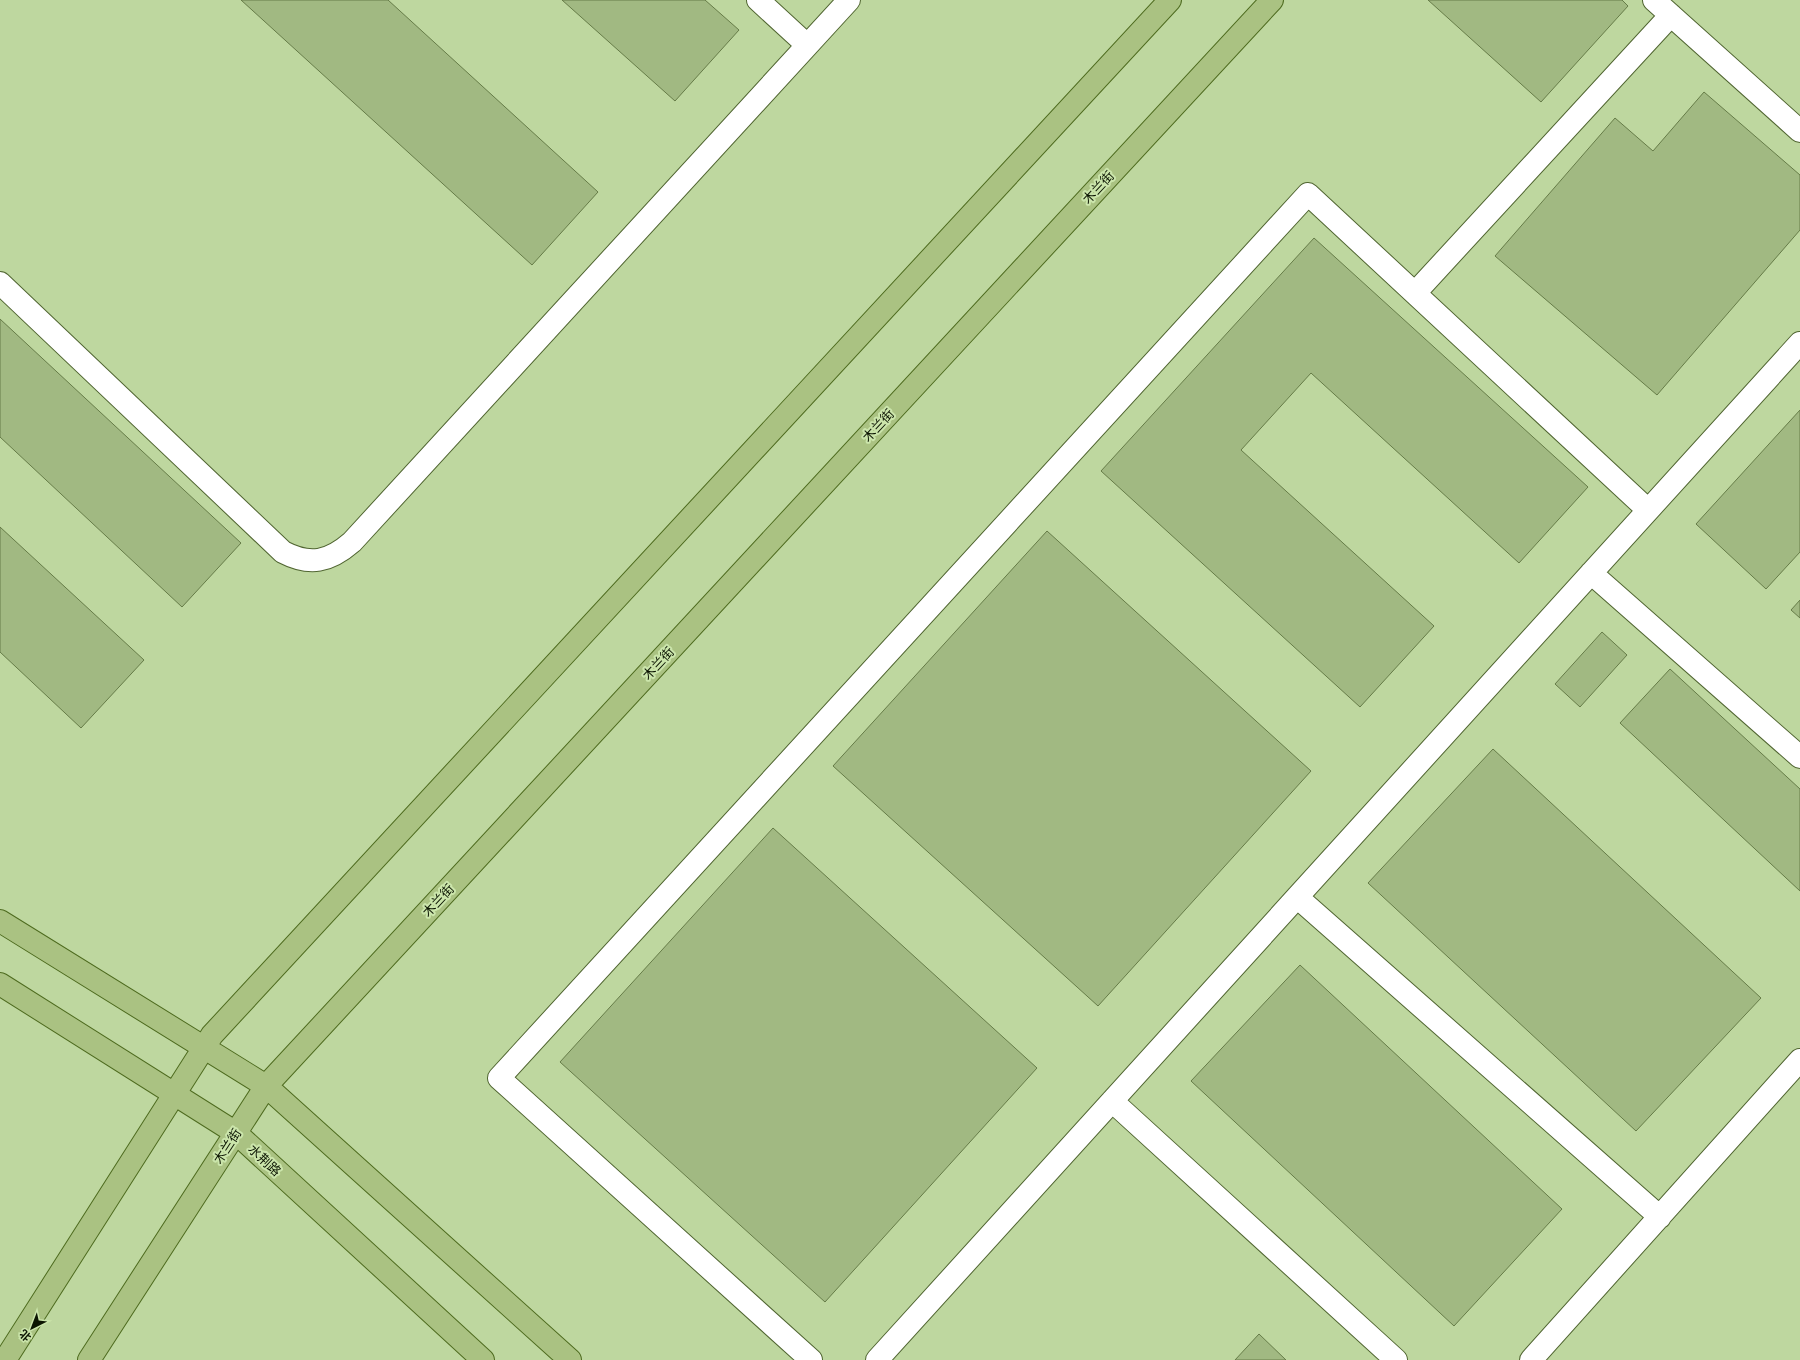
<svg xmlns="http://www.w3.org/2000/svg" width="1800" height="1360" font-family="Cabin,'Noto Sans SC',sans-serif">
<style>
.building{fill:#a1b982;stroke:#667c48}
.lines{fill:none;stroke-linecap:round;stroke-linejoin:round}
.minor-casing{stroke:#506531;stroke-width:24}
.major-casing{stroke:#4e6b1f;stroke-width:24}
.minor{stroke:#fff;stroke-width:22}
.major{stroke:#aac282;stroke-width:22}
.labels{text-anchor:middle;stroke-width:4;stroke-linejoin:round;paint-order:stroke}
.street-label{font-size:13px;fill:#0c1502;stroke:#cbe5ab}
</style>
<rect width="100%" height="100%" fill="#bed79f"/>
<path class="building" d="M 241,0 L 388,0 L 598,192 L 532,265 Z
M 562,0 L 705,0 L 739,30 L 675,101 Z
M 1428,0 L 1622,0 L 1628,6 L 1541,102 Z
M 1704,92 L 1800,175 L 1800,230 L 1657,395 L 1495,256 L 1615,118 L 1653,151 Z
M 1314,238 L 1588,487 L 1519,563 L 1311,373 L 1241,450 L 1434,626 L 1360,707 L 1101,471 Z
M 0,319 L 241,543 L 182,607 L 0,437 Z
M 1800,410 L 1800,552 L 1766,589 L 1696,524 Z
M 0,527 L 144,660 L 81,728 L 0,652 Z
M 1047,531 L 1311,771 L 1098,1006 L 833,766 Z
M 1800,600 L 1800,618 L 1791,610 Z
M 1602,632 L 1627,655 L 1580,707 L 1555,684 Z
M 1670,669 L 1800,789 L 1800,891 L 1620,723 Z
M 1493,749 L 1761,998 L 1636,1131 L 1368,883 Z
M 773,828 L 1037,1068 L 825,1302 L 560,1062 Z
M 1300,965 L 1562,1209 L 1454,1326 L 1191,1081 Z
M 1259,1334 L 1286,1360 L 1235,1360 Z"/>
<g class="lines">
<defs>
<path id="minor" d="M 758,0 L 807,45
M 1654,0 L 1800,131
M 0,283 L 283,552 C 310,566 329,562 352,542 L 849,0
M 1415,293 L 1671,15
M 1591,573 L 1800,757
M 1297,897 L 1660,1217
M 1112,1101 L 1396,1360
M 811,1360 L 499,1078 L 1308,194 L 1648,510
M 877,1360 L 1800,343
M 1531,1360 L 1800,1060"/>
<path id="major" d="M 0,921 L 266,1086 L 570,1360
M 0,984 L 236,1133 L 483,1360
M 5,1360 L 212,1035 L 1170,0
M 89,1360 L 266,1086 L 1272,0"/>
</defs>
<use href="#minor" class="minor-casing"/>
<use href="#major" class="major-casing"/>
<use href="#minor" class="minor"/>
<use href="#major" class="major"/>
</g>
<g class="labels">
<g class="street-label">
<text transform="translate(1098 187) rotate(-47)" y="5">木兰街</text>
<text transform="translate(878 425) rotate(-47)" y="5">木兰街</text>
<text transform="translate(658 663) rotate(-47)" y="5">木兰街</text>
<text transform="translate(438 900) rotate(-47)" y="5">木兰街</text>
<text transform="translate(227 1146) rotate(-57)" y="5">木兰街</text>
<text transform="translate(265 1160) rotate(43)" y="5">水荆路</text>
</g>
</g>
<g transform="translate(32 1328) rotate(222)" stroke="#cbe5ab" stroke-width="3" paint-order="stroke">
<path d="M0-3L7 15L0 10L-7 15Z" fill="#0c1502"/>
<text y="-6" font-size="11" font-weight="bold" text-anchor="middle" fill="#0c1502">北</text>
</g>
</svg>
